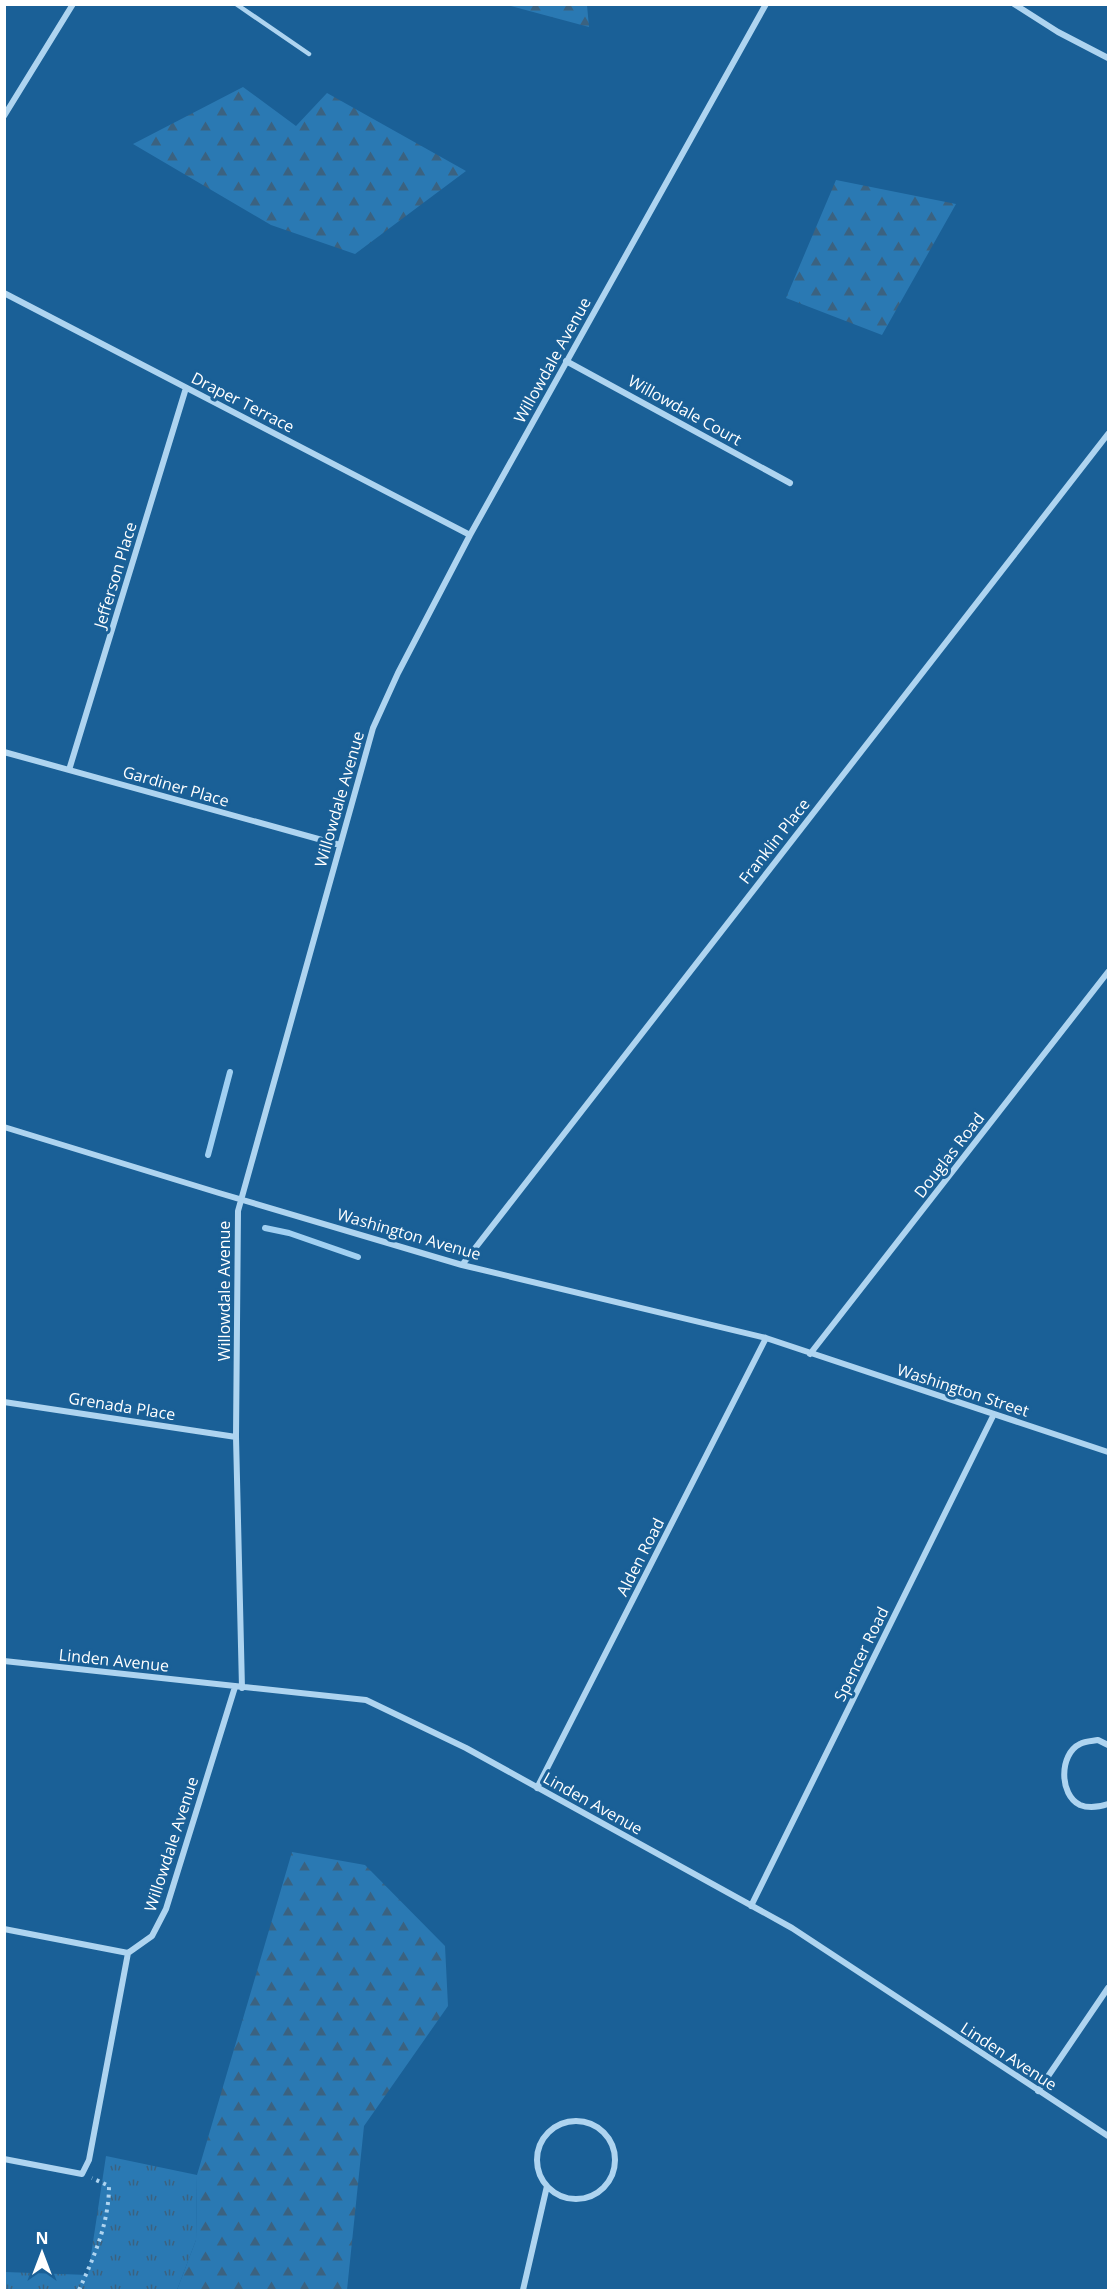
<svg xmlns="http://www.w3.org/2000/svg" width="1113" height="2295" font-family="'Open Sans',sans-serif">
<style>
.grass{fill:url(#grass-tufts)}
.forest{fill:url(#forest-firs)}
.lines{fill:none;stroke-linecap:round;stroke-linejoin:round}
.stream{stroke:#a1d0f2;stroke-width:6}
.path{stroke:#aed4f0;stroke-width:4;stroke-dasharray:3 4.5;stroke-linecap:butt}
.service{stroke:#aed4f0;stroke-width:4.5}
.minor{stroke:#aed4f0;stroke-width:6}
.labels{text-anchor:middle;stroke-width:6;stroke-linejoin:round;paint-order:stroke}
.street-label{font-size:16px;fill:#fff;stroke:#1a6097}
</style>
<defs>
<pattern id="grass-tufts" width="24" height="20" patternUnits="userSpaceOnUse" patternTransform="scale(1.5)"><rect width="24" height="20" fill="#2a79b3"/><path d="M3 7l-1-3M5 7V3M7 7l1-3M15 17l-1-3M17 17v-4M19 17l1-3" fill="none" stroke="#3b6280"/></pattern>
<pattern id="forest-firs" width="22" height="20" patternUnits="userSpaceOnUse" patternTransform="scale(1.5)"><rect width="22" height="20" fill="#2a79b3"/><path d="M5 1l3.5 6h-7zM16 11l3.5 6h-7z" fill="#3b6280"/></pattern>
</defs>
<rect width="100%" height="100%" fill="#1a6097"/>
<path class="grass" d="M 106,2156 L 197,2175 L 196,2240 L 177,2290 L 5,2290 L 5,2272 L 88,2275 Z"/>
<path class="forest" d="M 507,5 L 587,5 L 589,27 Z
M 243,87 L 296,126 L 327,93 L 466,171 L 355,254 L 271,225 L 133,144 Z
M 836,180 L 956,204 L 882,335 L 786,298 Z
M 292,1852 L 365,1865 L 445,1946 L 448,2006 L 364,2126 L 347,2290 L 177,2290 L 196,2240 L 197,2175 Z"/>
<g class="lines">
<path class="stream" d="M 208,1155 L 230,1072
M 265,1228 L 289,1233 L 358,1257"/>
<path class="path" d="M 79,2290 C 94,2257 109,2223 109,2186 L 92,2178"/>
<path class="service" d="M 236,4 L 309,54"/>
<path class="minor" d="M 1014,4 L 1058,32 L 1108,58
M 4,116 L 73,4
M 4,293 L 470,535
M 566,361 L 790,483
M 4,752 L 340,845
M 69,770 L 186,388
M 4,1127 L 219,1193 L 462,1265 L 766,1338 L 1108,1452
M 462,1265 L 1108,434
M 810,1354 L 1108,972
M 4,1402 L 236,1437
M 4,1661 L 366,1700 L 466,1748 L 792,1928 L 1108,2136
M 242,1688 L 236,1437 L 238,1211 L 373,728 L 398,673 L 470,535 L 766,4
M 1108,1745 L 1098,1740 C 1093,1741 1085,1741 1080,1744 C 1059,1754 1059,1795 1080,1805 C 1090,1809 1099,1807 1108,1804
M 537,1788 L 766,1338
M 751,1906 L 994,1414
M 4,1929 L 128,1953
M 1038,2091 L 1108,1988
M537 2160a39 39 0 1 1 78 0a39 39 0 1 1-78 0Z
M 4,2159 L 82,2174 L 89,2160 L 128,1953 L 152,1936 L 166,1909 L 235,1687
M 523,2290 L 547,2186"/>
</g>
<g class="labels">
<g class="street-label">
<text transform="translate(552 360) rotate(-61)" y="6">Willowdale Avenue</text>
<text transform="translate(243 402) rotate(27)" y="6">Draper Terrace</text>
<text transform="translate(685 410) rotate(29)" y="6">Willowdale Court</text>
<text transform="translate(115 575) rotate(-73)" y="6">Jefferson Place</text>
<text transform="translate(176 786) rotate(16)" y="6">Gardiner Place</text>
<text transform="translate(339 799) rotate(-74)" y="6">Willowdale Avenue</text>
<text transform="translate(774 841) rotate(-52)" y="6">Franklin Place</text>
<text transform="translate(949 1155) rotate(-52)" y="6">Douglas Road</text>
<text transform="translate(409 1234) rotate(16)" y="6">Washington Avenue</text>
<text transform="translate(224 1291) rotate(-90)" y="6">Willowdale Avenue</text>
<text transform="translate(963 1390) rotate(18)" y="6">Washington Street</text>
<text transform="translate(122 1406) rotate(9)" y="6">Grenada Place</text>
<text transform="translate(640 1557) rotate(-63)" y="6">Alden Road</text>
<text transform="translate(861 1654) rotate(-64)" y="6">Spencer Road</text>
<text transform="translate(114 1660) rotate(6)" y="6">Linden Avenue</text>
<text transform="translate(593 1803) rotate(29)" y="6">Linden Avenue</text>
<text transform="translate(171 1844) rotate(-72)" y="6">Willowdale Avenue</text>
<text transform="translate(1009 2056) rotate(33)" y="6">Linden Avenue</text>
</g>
</g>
<rect width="1113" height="2295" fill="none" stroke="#ffffff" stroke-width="12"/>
<g transform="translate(42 2253)" stroke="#1a6097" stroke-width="4.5" paint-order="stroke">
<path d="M0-4.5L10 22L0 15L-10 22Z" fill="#ffffff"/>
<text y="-9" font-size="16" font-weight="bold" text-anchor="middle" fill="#ffffff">N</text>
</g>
</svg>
